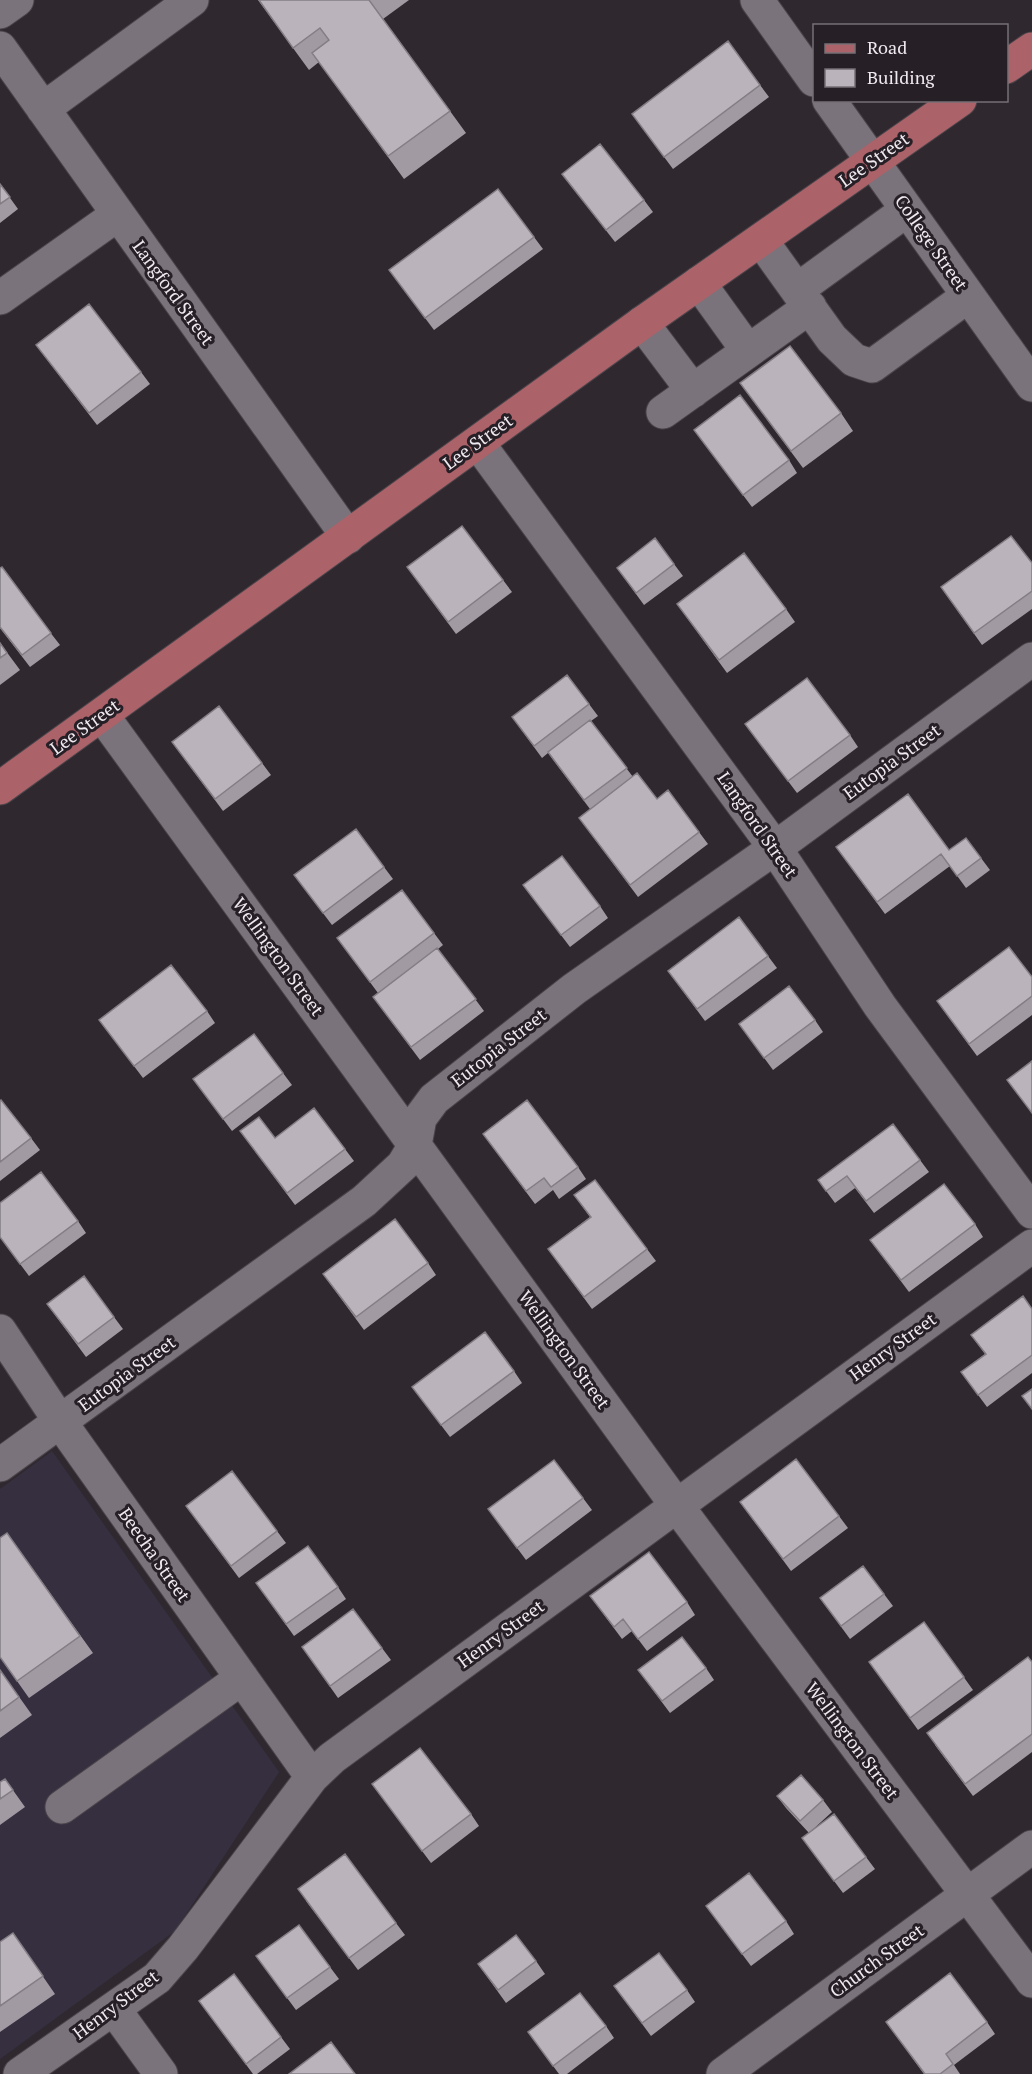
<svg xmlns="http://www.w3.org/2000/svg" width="1032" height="2074" font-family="'PT Serif',serif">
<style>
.education{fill:#352f40}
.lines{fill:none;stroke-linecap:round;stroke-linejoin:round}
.minor-casing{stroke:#4b454b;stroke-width:35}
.major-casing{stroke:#4b454b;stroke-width:35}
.minor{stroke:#7b737b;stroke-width:33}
.major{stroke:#ac6269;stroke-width:33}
.wall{fill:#a19aa2}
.building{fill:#bbb3bc;stroke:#837d84;stroke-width:1.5}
.labels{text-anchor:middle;stroke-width:6;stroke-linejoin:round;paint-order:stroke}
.street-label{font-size:18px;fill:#efeaef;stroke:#261f26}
</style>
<rect width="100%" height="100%" fill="#2f292f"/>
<path class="education" d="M 52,1451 L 279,1772 L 175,1931 L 0,2059 L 0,1489 Z"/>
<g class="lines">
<defs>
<path id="minor" d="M 757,0 L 814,80
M 0,12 L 17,0
M 0,48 L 348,537
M 829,100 L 1032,385
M 43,109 L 192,0
M 761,240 L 832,339 L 854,360 L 872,366 L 968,296
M 699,283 L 748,351
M 797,290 L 907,210
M 0,298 L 117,215
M 642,323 L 693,391
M 663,412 L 810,307
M 478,443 L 775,848 L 880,1006 L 1032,1212
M 102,715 L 677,1506 L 1032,1981
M 0,1331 L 61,1423 L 312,1777
M 0,1465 L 364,1201 L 403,1165 L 415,1145 L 420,1118 L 434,1099 L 574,989 L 775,848 L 1032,659
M 62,1807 L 242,1678
M 114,2009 L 161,2074
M 20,2074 L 157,1978 L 183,1948 L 312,1777 L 332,1758 L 1032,1246
M 723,2074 L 1032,1847"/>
<path id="major" d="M 1006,67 L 1032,49
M 0,788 L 642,323 L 960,100"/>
</defs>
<use href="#minor" class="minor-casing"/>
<use href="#major" class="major-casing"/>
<use href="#minor" class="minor"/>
<use href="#major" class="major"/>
</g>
<path class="wall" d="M 258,0 L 409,0 L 383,19 L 466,133 L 404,179 L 319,62 L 309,70 Z
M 760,85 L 769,97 L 673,169 L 632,114 Z
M 562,174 L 644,200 L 653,212 L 615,242 Z
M 0,184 L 18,209 L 0,223 Z
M 534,237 L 543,249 L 434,330 L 389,270 Z
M 36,345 L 141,372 L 150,384 L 97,425 Z
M 740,383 L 841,413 L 853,431 L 803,468 Z
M 694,430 L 789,460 L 797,473 L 752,507 Z
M 1032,563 L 1032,609 L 982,645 L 941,587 Z
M 674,564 L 683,576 L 644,605 L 617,568 Z
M 407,567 L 503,580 L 512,592 L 456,634 Z
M 0,568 L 60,645 L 30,667 L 0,628 Z
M 677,604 L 786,609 L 795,622 L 727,673 Z
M 0,643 L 20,670 L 0,685 Z
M 589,704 L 598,716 L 591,721 L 633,777 L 657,799 L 699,832 L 708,844 L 638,897 L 579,818 L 590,809 L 548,753 L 542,758 L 512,717 Z
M 745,724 L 850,735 L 858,747 L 797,793 Z
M 172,742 L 262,763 L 271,775 L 223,811 Z
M 949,850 L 981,858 L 990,870 L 966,888 L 950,866 L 885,914 L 845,859 Z
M 384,867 L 393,879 L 332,925 L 294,875 Z
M 523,885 L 600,906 L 608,918 L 570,947 Z
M 434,933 L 443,945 L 438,949 L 484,1011 L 420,1060 L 373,997 L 378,993 L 337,938 Z
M 768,956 L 777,968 L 705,1021 L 668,971 Z
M 1032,977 L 1032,1015 L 977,1056 L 937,1001 Z
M 207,1011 L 215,1023 L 143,1078 L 99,1020 Z
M 815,1020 L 823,1032 L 773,1070 L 739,1024 Z
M 283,1073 L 292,1085 L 232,1131 L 193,1079 Z
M 0,1101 L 31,1138 L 40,1150 L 0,1181 Z
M 240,1131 L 275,1138 L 345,1149 L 354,1161 L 295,1205 Z
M 483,1134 L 578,1167 L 586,1179 L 559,1199 L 553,1190 L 535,1204 Z
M 920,1160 L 929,1172 L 874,1213 L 855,1188 L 835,1203 L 818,1180 Z
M 574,1195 L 647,1249 L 656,1261 L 592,1309 L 548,1249 L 590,1217 Z
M 0,1203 L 78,1221 L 86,1233 L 29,1276 L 0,1237 Z
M 975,1224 L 983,1237 L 909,1292 L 870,1240 Z
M 428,1263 L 436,1275 L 364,1330 L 323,1274 Z
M 47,1304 L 114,1317 L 123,1329 L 86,1357 Z
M 1032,1309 L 1032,1373 L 987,1407 L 961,1372 L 985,1354 L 971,1335 Z
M 514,1371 L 522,1383 L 450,1437 L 412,1387 Z
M 583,1498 L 592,1510 L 526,1560 L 488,1509 Z
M 740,1502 L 839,1516 L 848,1528 L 791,1571 Z
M 186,1506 L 277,1531 L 286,1543 L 239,1578 Z
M 7,1533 L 93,1653 L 29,1698 L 0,1657 Z
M 256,1583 L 338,1587 L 346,1599 L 294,1636 Z
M 884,1594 L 893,1606 L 850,1639 L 820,1598 Z
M 590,1596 L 687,1602 L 695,1615 L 647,1651 L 632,1631 L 622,1639 Z
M 924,1622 L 973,1690 L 918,1730 L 869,1662 Z
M 302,1647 L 382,1648 L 391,1660 L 338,1698 Z
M 1032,1662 L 1032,1752 L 973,1796 L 935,1745 Z
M 706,1668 L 714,1680 L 670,1713 L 638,1670 Z
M 0,1670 L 32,1715 L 0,1738 Z
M 5,1779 L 25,1807 L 0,1825 L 0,1782 Z
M 372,1784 L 471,1814 L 479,1826 L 431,1863 Z
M 777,1796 L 823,1800 L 832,1812 L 809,1833 L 786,1808 Z
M 802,1838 L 866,1857 L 875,1869 L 843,1893 Z
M 306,1901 L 396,1923 L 405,1935 L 358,1970 Z
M 706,1906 L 786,1921 L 794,1934 L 751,1966 Z
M 13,1933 L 55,1994 L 0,2032 L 0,1942 Z
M 536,1961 L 545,1974 L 506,2003 L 478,1964 Z
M 330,1967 L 339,1979 L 296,2010 L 265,1968 Z
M 614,1986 L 687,1990 L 695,2002 L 651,2036 Z
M 199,2001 L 281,2037 L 290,2049 L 257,2074 L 253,2074 Z
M 886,2022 L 987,2022 L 995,2034 L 954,2065 L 960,2074 L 924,2074 Z
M 606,2026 L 614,2038 L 567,2074 L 559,2074 L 528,2032 Z"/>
<path class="building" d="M 259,0 L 369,0 L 450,111 L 388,156 L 312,53 L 329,40 L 320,28 L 293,48 Z
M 728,41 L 760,85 L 664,157 L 632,114 Z
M 600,144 L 644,200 L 606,230 L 562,174 Z
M 0,184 L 10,197 L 0,204 Z
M 498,189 L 534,237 L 425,318 L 389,270 Z
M 89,304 L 141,372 L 89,413 L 36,345 Z
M 790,346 L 841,413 L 791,451 L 740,383 Z
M 740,395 L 789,460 L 743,495 L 694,430 Z
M 462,526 L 503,580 L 448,622 L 407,567 Z
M 1011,536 L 1032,563 L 1032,591 L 974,633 L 941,587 Z
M 655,538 L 674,564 L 636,593 L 617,568 Z
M 744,553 L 786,609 L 719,660 L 677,604 Z
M 2,567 L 51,633 L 22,655 L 0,627 L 0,568 Z
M 0,643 L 7,653 L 0,658 Z
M 567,675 L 589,704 L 534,746 L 512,717 Z
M 807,678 L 850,735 L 788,781 L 745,724 Z
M 219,706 L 262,763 L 215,799 L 172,742 Z
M 590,720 L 627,768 L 584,800 L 548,752 Z
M 637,773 L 657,799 L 668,790 L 699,832 L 630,885 L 579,818 Z
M 908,794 L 949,850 L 966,838 L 981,858 L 957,876 L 941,854 L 877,902 L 836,847 Z
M 356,829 L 384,867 L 323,913 L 294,875 Z
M 562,856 L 600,906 L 561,935 L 523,885 Z
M 402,890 L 434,933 L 370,982 L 337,938 Z
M 739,917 L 768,956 L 697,1009 L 668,971 Z
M 1009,947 L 1032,977 L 1032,996 L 969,1044 L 937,1001 Z
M 437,948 L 476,999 L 411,1047 L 373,997 Z
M 171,965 L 207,1011 L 134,1066 L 99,1020 Z
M 789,986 L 815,1020 L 764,1058 L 739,1024 Z
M 254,1034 L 283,1073 L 223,1119 L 193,1079 Z
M 1032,1061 L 1032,1113 L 1007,1080 Z
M 1,1100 L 31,1138 L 0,1162 L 0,1101 Z
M 527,1100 L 578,1167 L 551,1187 L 544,1178 L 526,1191 L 483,1134 Z
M 314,1108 L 345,1149 L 287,1193 L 240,1131 L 259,1117 L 275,1138 Z
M 893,1124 L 920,1160 L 866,1201 L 847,1176 L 826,1191 L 818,1180 Z
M 41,1172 L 78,1221 L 20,1264 L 0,1237 L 0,1203 Z
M 595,1180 L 647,1249 L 584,1297 L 548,1249 L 591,1217 L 574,1195 Z
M 944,1184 L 975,1224 L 901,1280 L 870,1240 Z
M 395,1219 L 428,1263 L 356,1317 L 323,1274 Z
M 84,1276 L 114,1317 L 78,1344 L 47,1304 Z
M 1023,1296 L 1032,1309 L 1032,1355 L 978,1395 L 961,1372 L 986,1354 L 971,1335 Z
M 485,1332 L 514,1371 L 441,1425 L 412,1387 Z
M 1032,1389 L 1032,1409 L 1022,1396 Z
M 796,1459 L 839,1516 L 783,1559 L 740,1502 Z
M 554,1460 L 583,1498 L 517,1548 L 488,1509 Z
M 232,1471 L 277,1531 L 231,1566 L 186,1506 Z
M 7,1533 L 80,1636 L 17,1681 L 0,1657 L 0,1538 Z
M 308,1546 L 338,1587 L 286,1624 L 256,1583 Z
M 649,1552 L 687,1602 L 638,1639 L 623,1619 L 614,1627 L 590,1596 Z
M 863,1566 L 884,1594 L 841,1626 L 820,1598 Z
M 353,1609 L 382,1648 L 330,1686 L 302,1647 Z
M 924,1622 L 964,1677 L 910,1718 L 869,1662 Z
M 682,1637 L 706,1668 L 662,1701 L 638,1670 Z
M 1028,1657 L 1032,1662 L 1032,1734 L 965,1784 L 927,1733 Z
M 0,1670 L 19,1697 L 0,1711 Z
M 420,1748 L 471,1814 L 422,1851 L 372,1784 Z
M 801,1775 L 823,1800 L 800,1821 L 777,1796 Z
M 5,1779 L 13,1790 L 0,1799 L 0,1782 Z
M 834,1814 L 866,1857 L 834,1881 L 802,1838 Z
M 345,1854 L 396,1923 L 349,1958 L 298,1889 Z
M 749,1873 L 786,1921 L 742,1954 L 706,1906 Z
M 299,1925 L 330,1967 L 287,1998 L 256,1956 Z
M 13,1933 L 43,1976 L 0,2006 L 0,1942 Z
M 516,1935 L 536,1961 L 498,1990 L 478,1964 Z
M 659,1953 L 687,1990 L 642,2023 L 614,1986 Z
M 950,1973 L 987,2022 L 946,2054 L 953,2064 L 940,2074 L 925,2074 L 886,2022 Z
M 234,1974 L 281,2037 L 246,2064 L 199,2001 Z
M 580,1993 L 606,2026 L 553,2066 L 528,2032 Z
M 331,2042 L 355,2074 L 289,2074 Z"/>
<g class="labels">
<g class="street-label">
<text transform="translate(874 160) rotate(-35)" y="6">Lee Street</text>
<text transform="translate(931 243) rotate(55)" y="6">College Street</text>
<text transform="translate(173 293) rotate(54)" y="6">Langford Street</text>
<text transform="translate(478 442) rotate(-36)" y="6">Lee Street</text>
<text transform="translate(85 727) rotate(-36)" y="6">Lee Street</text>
<text transform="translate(892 762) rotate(-36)" y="6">Eutopia Street</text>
<text transform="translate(757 825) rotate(55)" y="6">Langford Street</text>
<text transform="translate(278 957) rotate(54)" y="6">Wellington Street</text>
<text transform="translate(499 1048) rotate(-38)" y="6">Eutopia Street</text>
<text transform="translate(893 1347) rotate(-36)" y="6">Henry Street</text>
<text transform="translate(564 1350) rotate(54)" y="6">Wellington Street</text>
<text transform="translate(127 1374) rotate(-36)" y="6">Eutopia Street</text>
<text transform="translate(154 1555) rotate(55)" y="6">Beecha Street</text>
<text transform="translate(501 1634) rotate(-36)" y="6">Henry Street</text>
<text transform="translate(852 1741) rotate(53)" y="6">Wellington Street</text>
<text transform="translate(877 1961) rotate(-36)" y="6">Church Street</text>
<text transform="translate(116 2005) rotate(-37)" y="6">Henry Street</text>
</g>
</g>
<rect x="813" y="24" width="195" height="78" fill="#261f26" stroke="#767076" stroke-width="1.5"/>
<rect x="825" y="44" width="30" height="9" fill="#ac6269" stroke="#767076" stroke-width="1.5"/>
<text x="867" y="54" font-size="18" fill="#efeaef">Road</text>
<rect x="825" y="69" width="30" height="18" fill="#bbb3bc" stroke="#767076" stroke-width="1.5"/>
<text x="867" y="84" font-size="18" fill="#efeaef">Building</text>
</svg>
